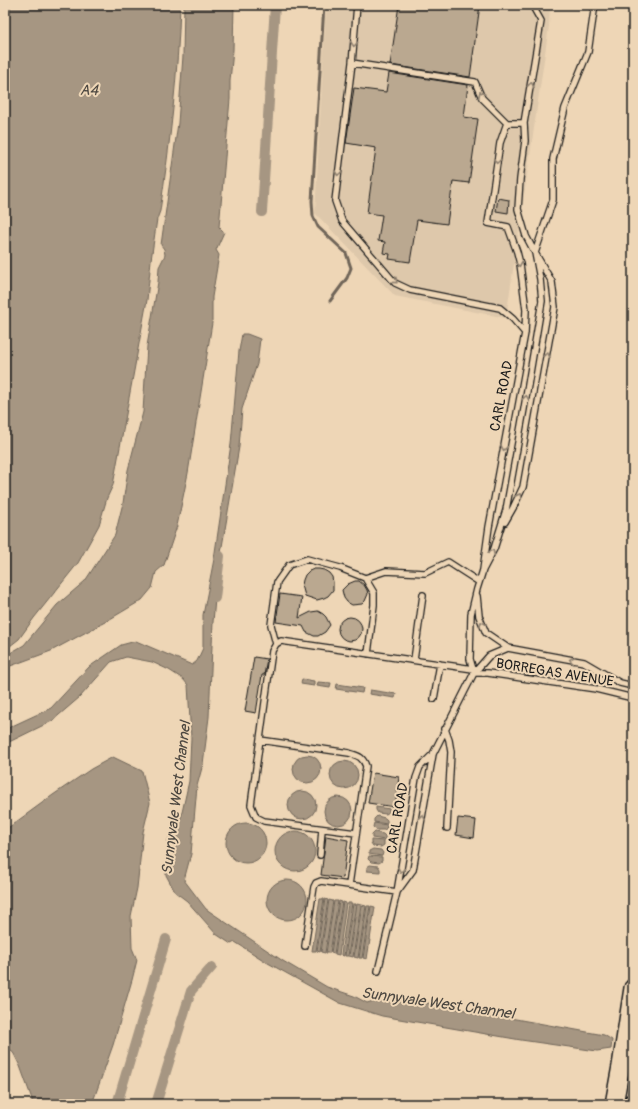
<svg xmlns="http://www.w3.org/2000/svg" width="638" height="1109" font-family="Pangolin,sans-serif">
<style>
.built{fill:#dec8ab}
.water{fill:#a69682;stroke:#6f6559}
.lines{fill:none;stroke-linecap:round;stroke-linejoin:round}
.stream{stroke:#6f6559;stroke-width:3}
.canal{stroke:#a69682;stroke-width:10}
.building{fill:#baa890;stroke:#1c1c1c}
.lane-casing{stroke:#1c1c1c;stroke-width:8}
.primary-casing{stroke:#1c1c1c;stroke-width:20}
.lane{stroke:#eed6b6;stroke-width:5.5}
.primary{stroke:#eed6b6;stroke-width:17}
.oneway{stroke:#908271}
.labels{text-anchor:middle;stroke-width:4;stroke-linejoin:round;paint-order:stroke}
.street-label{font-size:14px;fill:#1c1c1c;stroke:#eed6b6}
.water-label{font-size:15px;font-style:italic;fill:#4c4740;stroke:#eed6b6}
</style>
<rect width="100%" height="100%" fill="#eed6b6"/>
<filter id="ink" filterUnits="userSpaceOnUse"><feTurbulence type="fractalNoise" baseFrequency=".025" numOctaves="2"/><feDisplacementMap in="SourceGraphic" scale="8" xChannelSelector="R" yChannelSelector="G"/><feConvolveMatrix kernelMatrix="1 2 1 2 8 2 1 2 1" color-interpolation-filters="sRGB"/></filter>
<g filter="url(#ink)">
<path class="built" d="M 326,5 L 550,5 L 549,26 L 506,318 L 395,296 L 315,213 Z"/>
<path class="water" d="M 5,5 L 180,5 C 178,74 170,143 160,211 L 157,219 L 151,260 L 147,300 L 113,485 L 107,498 L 99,525 L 78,563 L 34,618 L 19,639 L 5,650 Z
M 184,5 L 234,5 L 233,50 L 230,81 L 230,99 L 220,216 L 219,227 L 224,232 L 216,250 L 219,255 L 212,297 L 212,323 L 188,473 L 177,526 L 164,565 L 156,572 L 152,588 L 142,600 L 105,622 L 51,651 L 5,668 L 5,656 L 24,645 L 57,605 L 85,581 L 115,535 L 123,503 L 128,470 L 143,412 L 147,346 L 158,282 L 159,267 L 165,255 L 164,249 L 161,245 L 178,123 L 183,56 Z
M 242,334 L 247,334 L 260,339 L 257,364 L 242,409 L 239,447 L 217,576 L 213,622 L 209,717 L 203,764 L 197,786 L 191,854 L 184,880 L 206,909 L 283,961 L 327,987 L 354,996 L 367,1003 L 383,998 L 405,999 L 604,1035 L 612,1040 L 611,1049 L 597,1051 L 521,1040 L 382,1016 L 340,1003 L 268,963 L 235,942 L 231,944 L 216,934 L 187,901 L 175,892 L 166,875 L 168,840 L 181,817 L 189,781 L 191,738 L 188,685 L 183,679 L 169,670 L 152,662 L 126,657 L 111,662 L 80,697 L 52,721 L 5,744 L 5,731 L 10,727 L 51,708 L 89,667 L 121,645 L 136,641 L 192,665 L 197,661 L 203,648 L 203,615 L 214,559 L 231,444 L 239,351 Z
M 302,679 L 314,681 L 314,686 L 301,684 Z
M 318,682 L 331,683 L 330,688 L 317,686 Z
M 337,684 L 363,688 L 362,693 L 336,689 Z
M 370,690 L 396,694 L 395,698 L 369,694 Z
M293 769a14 14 0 1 1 28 0a14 14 0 1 1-28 0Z
M 113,757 L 142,771 L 150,803 L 143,832 L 137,888 L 131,916 L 132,948 L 137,960 L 132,980 L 113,1045 L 92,1104 L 32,1104 L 32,1099 L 20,1066 L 14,1054 L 5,1043 L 5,830 L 53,795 L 91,769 Z
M330 775a14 14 0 1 1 28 0a14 14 0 1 1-28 0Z
M288 805a14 14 0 1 1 28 0a14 14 0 1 1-28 0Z
M324 811a14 14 0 1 1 28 0a14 14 0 1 1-28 0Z
M 376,807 L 390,809 L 389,812 L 386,814 L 378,813 L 376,810 Z
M 377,816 L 385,818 L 387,820 L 387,824 L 374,822 L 374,819 Z
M 374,823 L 387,825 L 387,828 L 384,830 L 376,830 L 373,827 Z
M226 843a20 20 0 1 1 40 0a20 20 0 1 1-40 0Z
M275 851a20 20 0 1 1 40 0a20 20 0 1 1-40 0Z
M 375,832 L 383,834 L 385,836 L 385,840 L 372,838 L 372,835 Z
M 371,840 L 384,841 L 384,845 L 381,847 L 373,846 L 371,843 Z
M 373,849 L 381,850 L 383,853 L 382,856 L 369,854 L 369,851 Z
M 369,856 L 382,857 L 382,861 L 379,863 L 371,862 L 368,859 Z
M 370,865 L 378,866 L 380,869 L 380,872 L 367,871 L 367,867 Z
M267 900a20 20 0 1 1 40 0a20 20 0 1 1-40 0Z
M 320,899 L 324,899 L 316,951 L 312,951 Z
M 325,899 L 328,900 L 320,952 L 317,951 Z
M 329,900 L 333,901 L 325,953 L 321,952 Z
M 334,901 L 338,901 L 330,953 L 326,953 Z
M 339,901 L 342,902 L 334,954 L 331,953 Z
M 343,902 L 346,903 L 339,955 L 335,954 Z
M 348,903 L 352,903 L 344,956 L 341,955 Z
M 353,904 L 356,904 L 348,956 L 345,956 Z
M 357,904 L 361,905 L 353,957 L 349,956 Z
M 362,905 L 366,906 L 358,958 L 354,957 Z
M 367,906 L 370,906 L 362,958 L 359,958 Z
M 371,906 L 375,907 L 367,959 L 363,958 Z"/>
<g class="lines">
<path class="stream" d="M 324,5 L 312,201 L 313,216 L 318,227 L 346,253 L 351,268 L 347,278 L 330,301"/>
<path class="canal" d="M 262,212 L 275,5
M 215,598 L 220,556
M 117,1104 L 166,939
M 156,1104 L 191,991 L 212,967"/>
</g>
<path class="building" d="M 399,5 L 480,5 L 470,77 L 390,65 Z
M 389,73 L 468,85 L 464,117 L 478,119 L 469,183 L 453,181 L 447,224 L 417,220 L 410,262 L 389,259 L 390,254 L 383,253 L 385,242 L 378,241 L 382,215 L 367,213 L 376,148 L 346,143 L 354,88 L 386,92 Z
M 498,198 L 509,200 L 508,213 L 496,211 Z
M 314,569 L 319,569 L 324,570 L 329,573 L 332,577 L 333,582 L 333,590 L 328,596 L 324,598 L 317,600 L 305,596 L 302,585 L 303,580 L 305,575 L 309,571 Z
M 355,581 L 359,581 L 364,585 L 367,590 L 368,594 L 365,601 L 362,604 L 352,605 L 347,602 L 344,598 L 342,590 L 348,584 Z
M 280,594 L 302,597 L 299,618 L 311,612 L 318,611 L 323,614 L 326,617 L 330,625 L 325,632 L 318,636 L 314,636 L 306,632 L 303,626 L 276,622 Z
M338 629a12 12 0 1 1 24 0a12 12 0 1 1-24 0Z
M 254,657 L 267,659 L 264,675 L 262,675 L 256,713 L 245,711 Z
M 373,773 L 399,777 L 395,807 L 368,803 Z
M 458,818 L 476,820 L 474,838 L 456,835 Z
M 326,836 L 348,840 L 343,878 L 321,875 Z"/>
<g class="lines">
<defs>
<path id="lane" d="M 357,5 L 352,63 L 335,201 L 342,221 L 395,283 L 410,290 L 500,308 L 513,319 L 525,333
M 352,63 L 475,82 L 482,98 L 507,123 L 524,123
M 507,123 L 500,143 L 488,223 L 508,227 L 517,252 L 520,264 L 526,310 L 525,333 L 489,527 L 483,570 L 494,549 L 506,510 L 524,409 L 542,301 L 540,279 L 535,253 L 526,236 L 518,209 L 520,179 L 525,141 L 524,123 L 541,21 L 532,5
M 505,522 L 513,508 L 523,487 L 555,307 L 552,282 L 535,253 L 553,200 L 553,159 L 565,108 L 588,52 L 594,11 L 592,5
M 365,578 L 374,593 L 374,605 L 368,654
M 477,596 L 479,616 L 486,633 L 508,648 L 584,662 L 620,683 L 633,686
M 276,644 L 271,625 L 277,582 L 289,565 L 307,559 L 340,568 L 365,578 L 386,571 L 425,573 L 448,562 L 479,582
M 414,660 L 423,595
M 474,673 L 488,673 L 596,689 L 633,698
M 474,673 L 489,656 L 508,648
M 434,699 L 440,664
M 445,729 L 449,740 L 451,752 L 447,828
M 260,740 L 349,753 C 358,756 362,756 366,766 L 349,885
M 356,833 L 264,821 L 256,817 L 251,805 L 272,651 L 276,644 L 281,641 L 473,669
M 320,855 L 322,829
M 397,892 L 413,870 L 433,754 L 474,673 L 470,659 L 471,614 L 477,589 L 483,570
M 305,946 L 314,887 L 316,883 L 321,881 L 397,892
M 378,971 L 397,892 L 416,778 L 420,767 L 433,754"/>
<path id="primary" d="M 614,1104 L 621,1066 L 633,988
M 633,1104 L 633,1102"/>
</defs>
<use href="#lane" class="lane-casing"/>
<use href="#primary" class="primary-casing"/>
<use href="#lane" class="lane"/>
<use href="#primary" class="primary"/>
</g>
<defs><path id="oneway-chevron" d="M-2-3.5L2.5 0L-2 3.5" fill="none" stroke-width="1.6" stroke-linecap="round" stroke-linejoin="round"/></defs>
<g class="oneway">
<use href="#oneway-chevron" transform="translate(354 44) rotate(95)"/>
<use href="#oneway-chevron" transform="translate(531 85) rotate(-81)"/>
<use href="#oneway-chevron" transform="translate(481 94) rotate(-117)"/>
<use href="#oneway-chevron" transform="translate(497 161) rotate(98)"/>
<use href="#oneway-chevron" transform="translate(338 173) rotate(97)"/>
<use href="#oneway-chevron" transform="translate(519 264) rotate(80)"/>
<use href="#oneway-chevron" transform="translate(395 281) rotate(40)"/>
<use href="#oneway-chevron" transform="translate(547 355) rotate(-80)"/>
<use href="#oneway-chevron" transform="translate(526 398) rotate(-81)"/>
<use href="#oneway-chevron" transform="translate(504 448) rotate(101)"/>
<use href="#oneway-chevron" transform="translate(519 496) rotate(-65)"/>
<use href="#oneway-chevron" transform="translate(492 552) rotate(-66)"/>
<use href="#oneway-chevron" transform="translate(482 624) rotate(-114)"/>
<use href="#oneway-chevron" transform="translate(572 660) rotate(-170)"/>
<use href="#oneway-chevron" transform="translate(422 817) rotate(-80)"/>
<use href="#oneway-chevron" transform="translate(401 870) rotate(100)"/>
</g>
</g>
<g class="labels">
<g class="street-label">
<text transform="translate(501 396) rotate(-79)" y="5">CARL ROAD</text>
<text transform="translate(555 672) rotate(9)" y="5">BORREGAS AVENUE</text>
<text transform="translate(397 818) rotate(-80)" y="5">CARL ROAD</text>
</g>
<g class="water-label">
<text x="89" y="95">A4</text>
<text transform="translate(176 798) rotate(-83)" y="5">Sunnyvale West Channel</text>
<text transform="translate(438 1003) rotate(8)" y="5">Sunnyvale West Channel</text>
</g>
</g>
<rect width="638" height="1109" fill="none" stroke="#eed6b6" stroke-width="20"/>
<rect x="10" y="10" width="618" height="1089" fill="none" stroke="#1c1c1c" stroke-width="1.5" filter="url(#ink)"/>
</svg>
